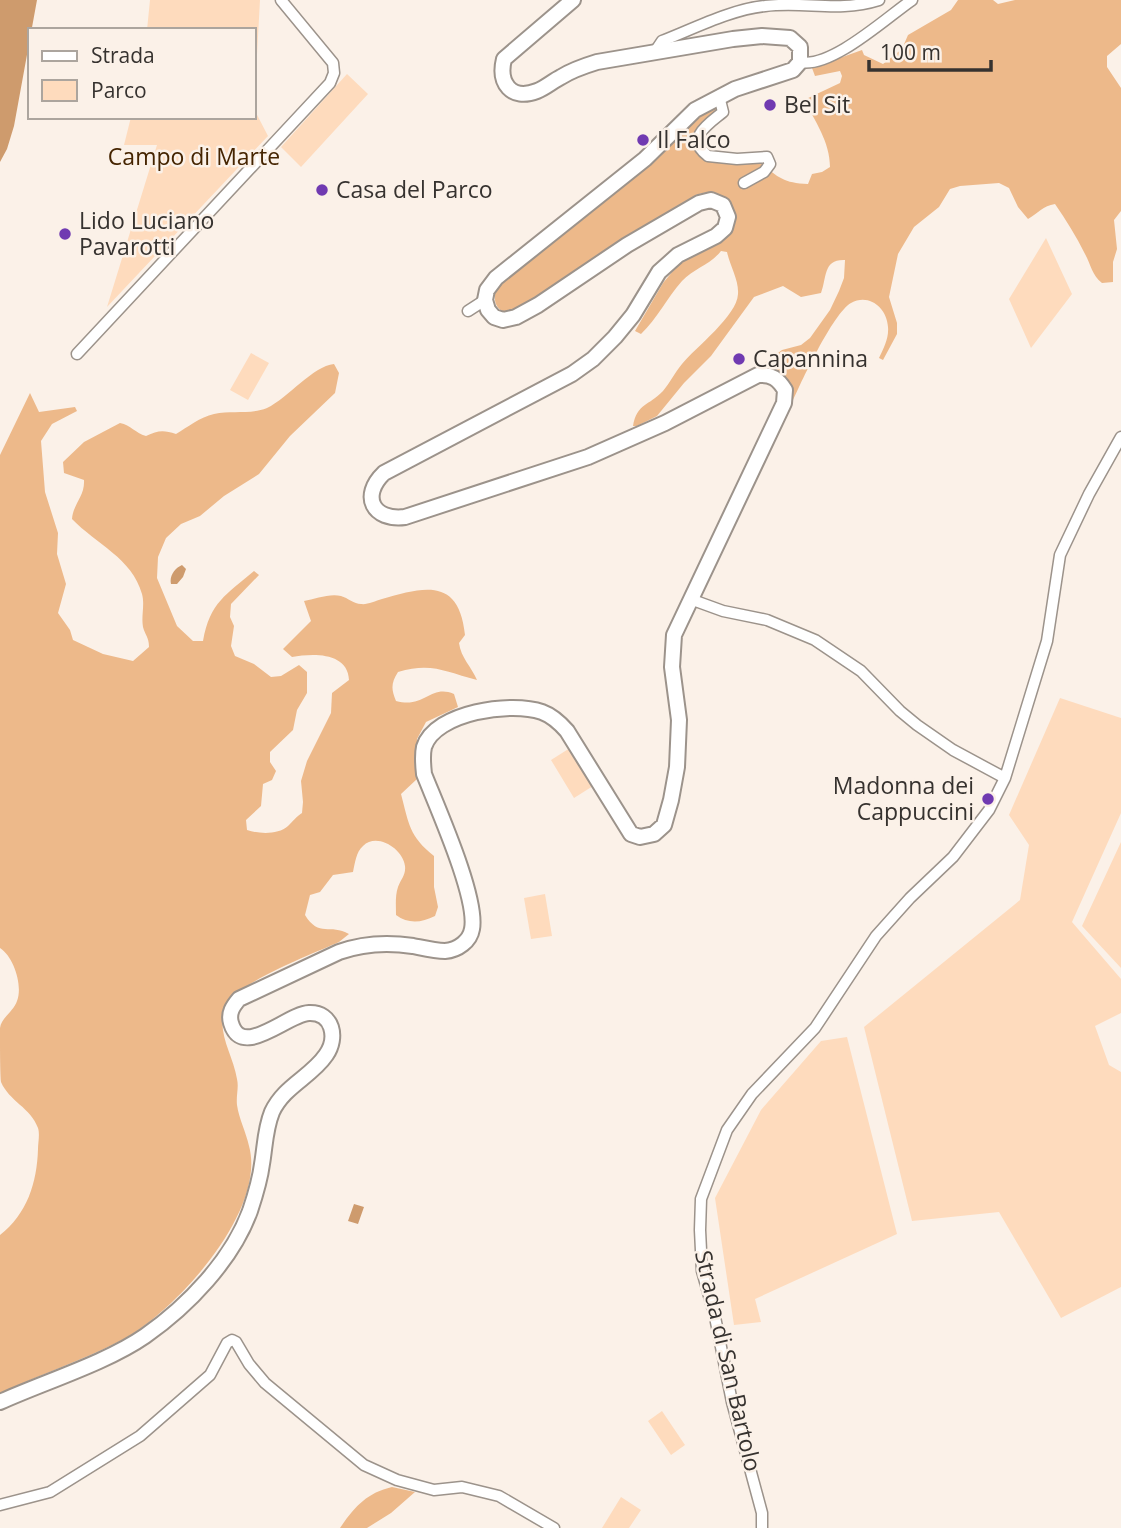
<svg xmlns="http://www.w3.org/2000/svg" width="1121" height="1528" font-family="'Open Sans',sans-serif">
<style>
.green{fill:#fedbbd}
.forest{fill:#edb98a}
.water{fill:#ce9b6d}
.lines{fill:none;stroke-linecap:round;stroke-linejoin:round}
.street-casing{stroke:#9c938b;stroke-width:13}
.secondary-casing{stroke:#9c938b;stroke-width:18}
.street{stroke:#fff;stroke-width:10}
.secondary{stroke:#fff;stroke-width:14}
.poi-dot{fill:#703ab1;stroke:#fbf1e8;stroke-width:2.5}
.labels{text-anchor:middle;stroke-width:5;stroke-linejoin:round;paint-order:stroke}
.poi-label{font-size:23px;fill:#36322f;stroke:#fbf1e8;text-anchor:start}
.park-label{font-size:23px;fill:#452400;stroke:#fbf1e8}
.street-label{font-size:23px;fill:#36322f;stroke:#fbf1e8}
</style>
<rect width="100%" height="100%" fill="#fbf1e8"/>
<path class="green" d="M 150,0 L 260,0 L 254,109 L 268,136 L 107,307 L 157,145 L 124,145 L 131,117 L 254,117 L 254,30 L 147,30 Z
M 347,74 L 368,94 L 301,167 L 281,147 Z
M 1046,238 L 1072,294 L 1031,348 L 1009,299 Z
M 251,353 L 269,363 L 248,400 L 230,390 Z
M 1060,698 L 1121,718 L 1121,813 L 1072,922 L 1121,979 L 1121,1013 L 1095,1026 L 1109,1065 L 1121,1072 L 1121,1287 L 1061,1318 L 999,1212 L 912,1221 L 864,1027 L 1020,900 L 1029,845 L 1009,815 Z
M 570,748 L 593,786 L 574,798 L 551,760 Z
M 1121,842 L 1121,968 L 1082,926 Z
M 545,894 L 552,936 L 531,939 L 524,898 Z
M 847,1037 L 897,1234 L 755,1299 L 761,1322 L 734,1325 L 715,1198 L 761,1110 L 821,1041 Z
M 662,1411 L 685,1445 L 671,1455 L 648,1421 Z
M 621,1497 L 641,1510 L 629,1528 L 602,1528 Z"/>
<path class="forest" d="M 958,0 L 993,0 L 998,4 L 1015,0 L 1121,0 L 1121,44 L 1107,56 L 1107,67 L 1121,88 L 1121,211 L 1114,220 L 1117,249 L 1113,262 L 1113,282 L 1102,283 C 1092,275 1091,265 1085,254 C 1076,236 1066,220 1055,204 C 1043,206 1038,213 1028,219 L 1018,207 L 1009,188 L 999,183 L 960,186 L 950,189 L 939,207 L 914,227 L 898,254 L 889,297 L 897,323 L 897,334 L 883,360 L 879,358 C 884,348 889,338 888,327 C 887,308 869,293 851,303 C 833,313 800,384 791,405 C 792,382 786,369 762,365 L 782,350 L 801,345 L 810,338 L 830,310 L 839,291 L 844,278 L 845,260 C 823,259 827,277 821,293 L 801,297 L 783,286 L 754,297 L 711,356 L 684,383 L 657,416 L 637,426 L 633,426 C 637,403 649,406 663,391 C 670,383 675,372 682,364 C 696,347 737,316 738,294 C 739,280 730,266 727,252 L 721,251 C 709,266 694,268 682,281 C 667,298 657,319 641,334 L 635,331 L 663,283 L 683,259 L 733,216 C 730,196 714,188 696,195 L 511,314 C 495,312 492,300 497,286 L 697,112 L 717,101 L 718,110 C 701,124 689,135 703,158 L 731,162 L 758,161 C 777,176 782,183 808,184 L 812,174 L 822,172 L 830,167 C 830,142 815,121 804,100 L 840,83 L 842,76 L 840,71 L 815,76 L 812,68 L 862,50 L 864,55 L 883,64 L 902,49 L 908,35 L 951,10 Z
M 334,364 L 339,373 L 335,393 L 290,436 L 259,474 L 224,496 L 200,516 L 181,524 L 166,538 L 158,557 L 157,578 L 177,626 L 193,641 L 203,641 C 210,602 226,595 254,571 L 259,575 L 231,604 L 230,617 L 234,626 L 231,646 L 235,656 L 254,664 L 271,677 L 281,676 L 299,665 L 307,672 L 307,693 L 297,710 L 293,730 L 270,752 L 270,762 L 276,771 L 272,780 L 263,784 L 261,806 L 246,820 L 247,830 C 259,834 278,835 288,826 C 293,821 296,817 302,813 L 303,802 L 301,781 L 307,761 L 331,713 L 332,693 L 349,680 C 348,652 313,653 292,657 L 283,649 L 311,621 L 304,601 C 315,599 330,593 341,596 C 348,598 354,604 361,604 C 367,605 375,601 382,599 C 424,587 459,577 465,635 L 459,643 C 461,658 471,666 477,680 C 445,672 432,662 398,672 C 391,683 391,689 396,701 C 425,709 430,684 454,694 L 458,707 L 426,722 L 417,739 L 417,779 L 401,794 C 409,824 409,836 434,856 L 434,887 L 438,907 L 435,916 C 421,923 408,924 396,915 C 396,906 395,896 398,887 C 401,879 406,875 405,866 C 403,849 377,832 363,846 C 356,852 355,863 353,872 L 333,875 L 320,892 L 310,895 L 305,915 C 319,938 330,923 349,934 L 339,942 C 315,953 233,984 225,1007 C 216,1033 233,1054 237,1079 C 239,1087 236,1096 237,1105 C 239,1119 246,1132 249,1146 C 267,1211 175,1312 122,1340 C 82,1361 39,1374 0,1394 L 0,1235 C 27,1214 37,1183 38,1149 C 38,1143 40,1134 38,1128 C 31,1108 9,1101 1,1082 C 0,1073 0,1039 0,1028 C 1,1018 14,1011 17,1001 C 23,986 14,957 0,948 L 0,455 L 30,393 L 39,412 L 75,407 L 77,411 L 52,424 L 41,441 L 45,492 L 58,533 L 57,554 L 66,584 L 58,613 L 70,630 L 73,640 L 103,654 L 133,661 L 149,647 C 149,637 145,635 143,627 C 141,616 145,605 142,594 C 132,558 96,544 72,519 C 73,504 85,496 84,480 L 64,473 L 63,462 L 84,442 L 120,423 C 131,425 135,433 146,436 C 158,430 164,430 176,434 C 188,427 200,417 214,414 C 232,410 250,415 267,408 C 288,398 313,366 334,364 Z
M 392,1487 L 415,1492 L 391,1513 L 367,1528 L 340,1528 C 355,1506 367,1493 392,1487 Z"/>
<path class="water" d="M 0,0 L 37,0 L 14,126 L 7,149 L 0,162 Z
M 182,565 L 186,569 L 183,577 L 177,584 L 171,584 C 169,576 175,568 182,565 Z
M 354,1204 L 364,1207 L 358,1224 L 348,1221 Z"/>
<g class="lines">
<defs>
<path id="street" d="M 654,53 L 662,41 C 693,29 732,9 765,6 C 806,1 838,13 879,0
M 800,62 C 831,69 887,17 912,0
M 719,96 L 723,112 C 710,123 684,138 708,156 L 737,159 L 767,157 L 770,164 L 764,172 L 744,183
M 468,311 L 485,300
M 77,354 L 330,83 L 334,73 L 333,63 L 281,0
M 690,599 L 723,611 L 767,620 L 815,640 L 861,671 L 900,711 L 917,725 L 953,750 L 1005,778
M 0,1505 L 50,1492 L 140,1436 L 210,1375 L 227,1343 L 232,1340 L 236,1342 L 249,1364 L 265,1383 L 364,1465 L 397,1480 L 434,1490 L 462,1487 L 499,1496 L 554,1528
M 762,1528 L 762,1513 L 732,1402 L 715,1317 L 702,1271 L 700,1230 L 701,1199 L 727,1130 L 752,1094 L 815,1028 L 876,936 L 910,898 L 953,857 L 989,810 L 1005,778 L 1047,641 L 1060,555 L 1089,494 L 1121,437"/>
<path id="secondary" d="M 0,1402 C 44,1382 106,1363 145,1336 C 188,1306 232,1260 250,1211 C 255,1196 260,1180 262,1164 C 265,1147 265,1129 272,1112 C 284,1086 311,1077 326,1055 C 338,1038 333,1012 309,1013 C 287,1014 242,1060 231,1023 C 228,1013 233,1006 239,999 L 339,952 C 364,943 387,942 413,946 C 423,948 435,951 445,951 C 458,950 470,941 472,929 C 478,898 437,807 424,774 C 423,765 422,756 424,747 C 435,712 512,701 542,712 C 553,716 560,723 567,731 L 631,834 L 640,837 L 654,834 L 664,825 L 671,800 L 677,767 L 679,720 L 672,667 L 674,635 L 784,403 L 785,390 C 778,379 772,374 758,375 L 665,423 L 588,457 L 405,517 C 373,521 360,496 384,473 L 572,374 L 593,359 L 615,337 L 633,315 L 659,272 L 678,255 L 716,236 L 725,228 L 728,217 L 723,205 L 711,200 L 699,203 L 627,245 L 538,305 L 516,317 L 503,320 L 494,317 L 488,310 L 485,300 L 487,290 L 496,278 L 645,159 L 695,110 L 735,89 L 793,70 L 800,62 L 800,47 L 790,38 L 762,36 L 733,39 L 597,62 C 584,66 572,70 561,77 C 553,81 545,88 537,91 C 511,101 498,83 504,59 L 573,0"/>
</defs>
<use href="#street" class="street-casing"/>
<use href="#secondary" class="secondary-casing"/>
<use href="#street" class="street"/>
<use href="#secondary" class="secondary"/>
</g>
<g class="poi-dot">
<circle cx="770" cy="105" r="7"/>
<circle cx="643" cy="140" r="7"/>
<circle cx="322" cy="190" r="7"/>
<circle cx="65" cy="234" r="7"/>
<circle cx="739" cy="359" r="7"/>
<circle cx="988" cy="799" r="7"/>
</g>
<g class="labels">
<g class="poi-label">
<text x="784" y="113">Bel Sit</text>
<text x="657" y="148">Il Falco</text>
<text x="336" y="198">Casa del Parco</text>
<text x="79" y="229">Lido Luciano<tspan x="79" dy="26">Pavarotti</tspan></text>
<text x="753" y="367">Capannina</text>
<text x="974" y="794" text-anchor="end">Madonna dei<tspan x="974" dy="26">Cappuccini</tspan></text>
</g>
<g class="park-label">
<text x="194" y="165">Campo di Marte</text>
</g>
<g class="street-label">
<text transform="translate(728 1361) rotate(77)" y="8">Strada di San Bartolo</text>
</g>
</g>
<rect x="28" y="28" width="228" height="91" fill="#fbf1e8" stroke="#aca59e" stroke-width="2"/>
<rect x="42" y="51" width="35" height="10" fill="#ffffff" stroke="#aca59e" stroke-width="2"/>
<text x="91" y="63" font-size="21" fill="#36322f">Strada</text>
<rect x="42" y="80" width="35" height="21" fill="#fedbbd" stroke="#aca59e" stroke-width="2"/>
<text x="91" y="98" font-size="21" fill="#36322f">Parco</text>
<path d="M869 60v10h122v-10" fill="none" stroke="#36322f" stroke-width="3.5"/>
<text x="880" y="60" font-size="21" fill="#36322f" stroke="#fbf1e8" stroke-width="5" paint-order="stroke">100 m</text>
</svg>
